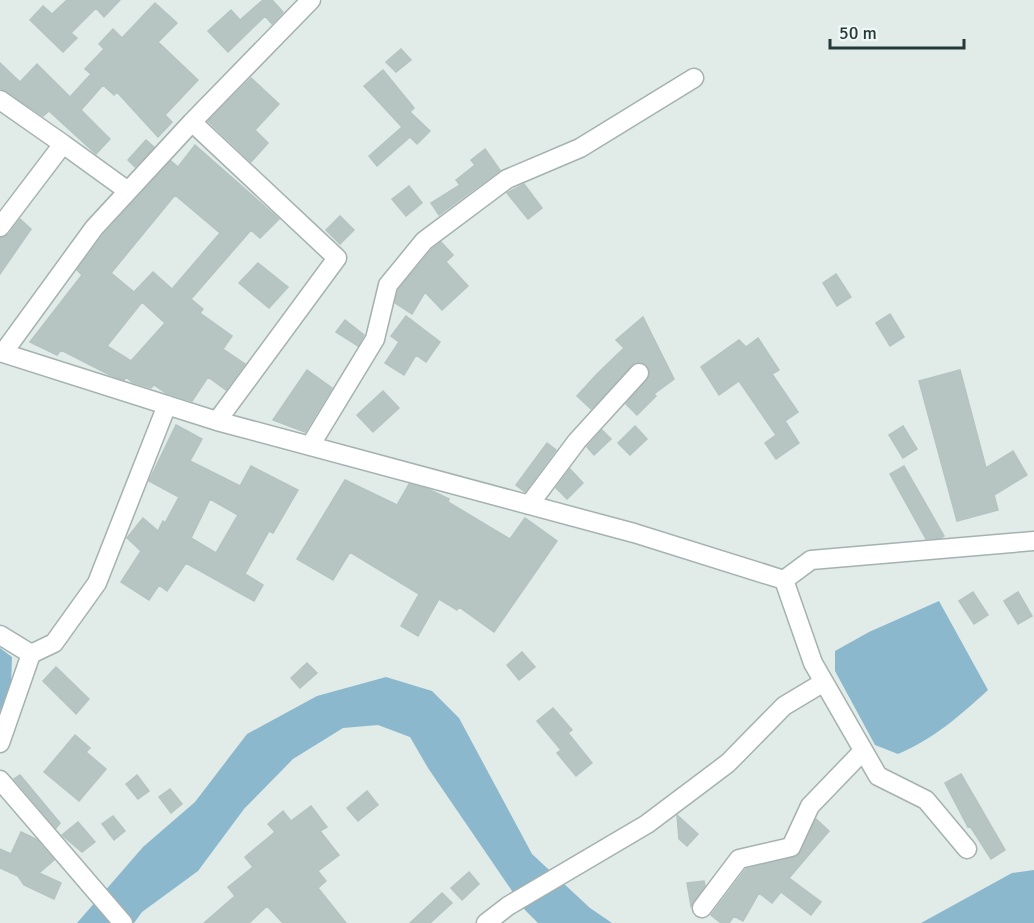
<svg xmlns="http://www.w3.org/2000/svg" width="1034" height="923" font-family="Signika,sans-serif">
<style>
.water{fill:#8bb8cd}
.building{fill:#b6c5c1;stroke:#b4c4c0;stroke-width:1.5;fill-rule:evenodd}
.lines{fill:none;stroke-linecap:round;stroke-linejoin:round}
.minor-casing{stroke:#a4b2b0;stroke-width:21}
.minor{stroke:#fff;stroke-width:18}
</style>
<rect width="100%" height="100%" fill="#e1ebe8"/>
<path class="water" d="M 939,601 L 988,690 C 961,715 932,740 898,754 L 875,745 L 835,671 L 835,651 L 869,632 Z
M 0,648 L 12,657 L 11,687 L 0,711 Z
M 386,677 L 432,691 L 459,718 L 532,854 L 590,908 L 612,923 L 538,923 L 525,910 L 428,768 L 410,737 L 378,725 L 343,728 L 293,759 L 244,809 L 198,871 L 142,912 L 134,923 L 77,923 L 143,847 L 195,802 L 247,734 L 317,696 Z
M 1034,870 L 1034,923 L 921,923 L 1012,873 Z"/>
<path class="building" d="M 67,0 L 120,0 L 104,17 L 96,8 L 71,33 L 77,38 L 63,52 L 30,20 L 43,6 L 52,14 Z
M 263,0 L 272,0 L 283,12 L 272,24 L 265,16 L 228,52 L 208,31 L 231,10 L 240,20 Z
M 155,3 L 177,23 L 158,42 L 198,80 L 165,115 L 172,122 L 158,137 L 117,92 L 114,95 L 103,85 L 81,110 L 110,139 L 96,154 L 49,111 L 43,116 L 0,88 L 0,63 L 20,82 L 37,64 L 70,97 L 91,74 L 85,69 L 104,49 L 99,44 L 113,29 L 122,38 Z
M 401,49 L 411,60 L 396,72 L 386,62 Z
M 383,70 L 414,108 L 410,112 L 430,131 L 417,144 L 410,137 L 377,166 L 369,156 L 402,127 L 364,86 Z
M 251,78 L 279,104 L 255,130 L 268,143 L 251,162 L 208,121 Z
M 146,140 L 154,147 L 135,167 L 128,160 Z
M 195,145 L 279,219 L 260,238 L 251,230 L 191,299 L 203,309 L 200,313 L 232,336 L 223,349 L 245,364 L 226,390 L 208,377 L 192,401 L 166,393 L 154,385 L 151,388 L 132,382 L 126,377 L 124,380 L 110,375 L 61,350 L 57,355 L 30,342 L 82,275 L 77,270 L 103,235 L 171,161 L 178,167 ZM 175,195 L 220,233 L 172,289 L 153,272 L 134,292 L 111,273 ZM 142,302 L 165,323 L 131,361 L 107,346 Z
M 485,149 L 500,170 L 439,215 L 431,203 L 460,185 L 456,180 L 475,165 L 471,160 Z
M 524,184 L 542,208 L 528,219 L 507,193 Z
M 409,186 L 422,203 L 406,216 L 392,199 Z
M 340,216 L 354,230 L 340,244 L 326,230 Z
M 20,219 L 31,229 L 0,274 L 0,238 L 9,234 Z
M 441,242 L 453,255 L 446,262 L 468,286 L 442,310 L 425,292 L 412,314 L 395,303 L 398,290 L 432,249 Z
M 258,263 L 288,287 L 269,308 L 239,283 Z
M 836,274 L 851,297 L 837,306 L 823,283 Z
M 890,314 L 904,337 L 890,346 L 876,323 Z
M 406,316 L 440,342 L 426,362 L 416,355 L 404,375 L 385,363 L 399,342 L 391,336 Z
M 643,317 L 674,379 L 654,394 L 656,396 L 637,415 L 626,404 L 650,375 L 646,364 L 635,363 L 591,409 L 577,396 L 597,374 L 624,348 L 616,340 Z
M 345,320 L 364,335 L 358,346 L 336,332 Z
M 758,338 L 779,370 L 772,374 L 798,412 L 785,421 L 799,443 L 776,459 L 765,443 L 776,435 L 739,381 L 719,395 L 701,367 L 739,340 L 746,347 Z
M 307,370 L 332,388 L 305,432 L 273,420 Z
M 960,370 L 986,468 L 1013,451 L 1027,475 L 994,495 L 998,510 L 957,521 L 919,381 Z
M 383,391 L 399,408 L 373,432 L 357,415 Z
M 176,425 L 202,439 L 190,461 L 240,486 L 251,466 L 298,490 L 273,533 L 269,531 L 245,574 L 263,585 L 254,601 L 186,563 L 167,591 L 159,585 L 149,600 L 121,582 L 141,551 L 127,538 L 143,518 L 158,531 L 163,521 L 165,523 L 179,497 L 149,481 ZM 210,499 L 238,515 L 216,553 L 191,538 Z
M 635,426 L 647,439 L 630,455 L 618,443 Z
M 903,426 L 917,449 L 903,458 L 889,435 Z
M 602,430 L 611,439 L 594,455 L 587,447 Z
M 547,443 L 556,450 L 525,492 L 516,485 Z
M 904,466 L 944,536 L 941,538 L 926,539 L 890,474 Z
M 570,469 L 583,483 L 567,499 L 556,488 Z
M 345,480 L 397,505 L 409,484 L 428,489 L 449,499 L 448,502 L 510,539 L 525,518 L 557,541 L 494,632 L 459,607 L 457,610 L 439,599 L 418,636 L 401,626 L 419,594 L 350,552 L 333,580 L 297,559 Z
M 973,592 L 988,615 L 974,624 L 959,601 Z
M 1018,592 L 1032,616 L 1018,624 L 1004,601 Z
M 522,652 L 535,667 L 519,680 L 507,665 Z
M 307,663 L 317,673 L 300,688 L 291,678 Z
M 56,667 L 89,699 L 76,714 L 43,681 Z
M 553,708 L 572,730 L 568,733 L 592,763 L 576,776 L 557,753 L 561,750 L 537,721 Z
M 75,735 L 90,748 L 86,752 L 106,769 L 79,801 L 44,772 Z
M 961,774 L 1005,850 L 991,859 L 970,826 L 968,827 L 945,783 Z
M 20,775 L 60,823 L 56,828 L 14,779 Z
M 137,775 L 149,791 L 138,799 L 126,784 Z
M 170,789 L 182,804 L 171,813 L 159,797 Z
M 367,791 L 378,805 L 358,821 L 347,808 Z
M 311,806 L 327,827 L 320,831 L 339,855 L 318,871 L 326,881 L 318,888 L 346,923 L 283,923 L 267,906 L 249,923 L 204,923 L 235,896 L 228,887 L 253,867 L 245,857 L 275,832 L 268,824 L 283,811 L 291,821 Z
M 677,815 L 698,834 L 687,846 L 679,839 Z
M 113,816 L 125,831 L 114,840 L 102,824 Z
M 816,819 L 829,831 L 789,878 L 821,902 L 811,915 L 781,892 L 772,903 L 759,893 L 743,921 L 734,916 L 729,923 L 721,923 L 711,915 L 746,869 L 798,855 Z
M 78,822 L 95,842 L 82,852 L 62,835 Z
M 21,832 L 36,839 L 54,860 L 39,873 L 61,883 L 54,899 L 24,885 L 18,876 L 0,868 L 0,849 L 11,854 Z
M 469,872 L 479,884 L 462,900 L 451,888 Z
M 704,881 L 705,886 L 691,906 L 687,883 Z
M 442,893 L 452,903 L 430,923 L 410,923 Z"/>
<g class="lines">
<defs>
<path id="minor" d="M 0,100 L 63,144
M 0,227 L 63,144 L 128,191
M 0,352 L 217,421 L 634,533 L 784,580 L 811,560 L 1034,541
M 3,353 L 94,228 L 192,122
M 217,421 L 337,258 L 192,122 L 311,0
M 310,446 L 375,339 L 388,285 L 424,241 L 507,179 L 580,148 L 694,78
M 529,505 L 577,441 L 639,373
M 784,580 L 813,663 L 878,776 L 926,800 L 967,849
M 0,635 L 31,654
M 0,743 L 31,654 L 54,643 L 97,583 L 167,405
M 0,780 L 123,923
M 702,908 L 739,859 L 791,847 L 810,806 L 863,751
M 486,923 L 508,906 L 647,824 L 728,763 L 784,706 L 824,682"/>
</defs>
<use href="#minor" class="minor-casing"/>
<use href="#minor" class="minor"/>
</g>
<path d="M830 39v9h134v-9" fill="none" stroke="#223a38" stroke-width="3"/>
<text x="839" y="39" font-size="18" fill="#223a38" stroke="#f1f7f5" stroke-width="4.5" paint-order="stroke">50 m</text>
</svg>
